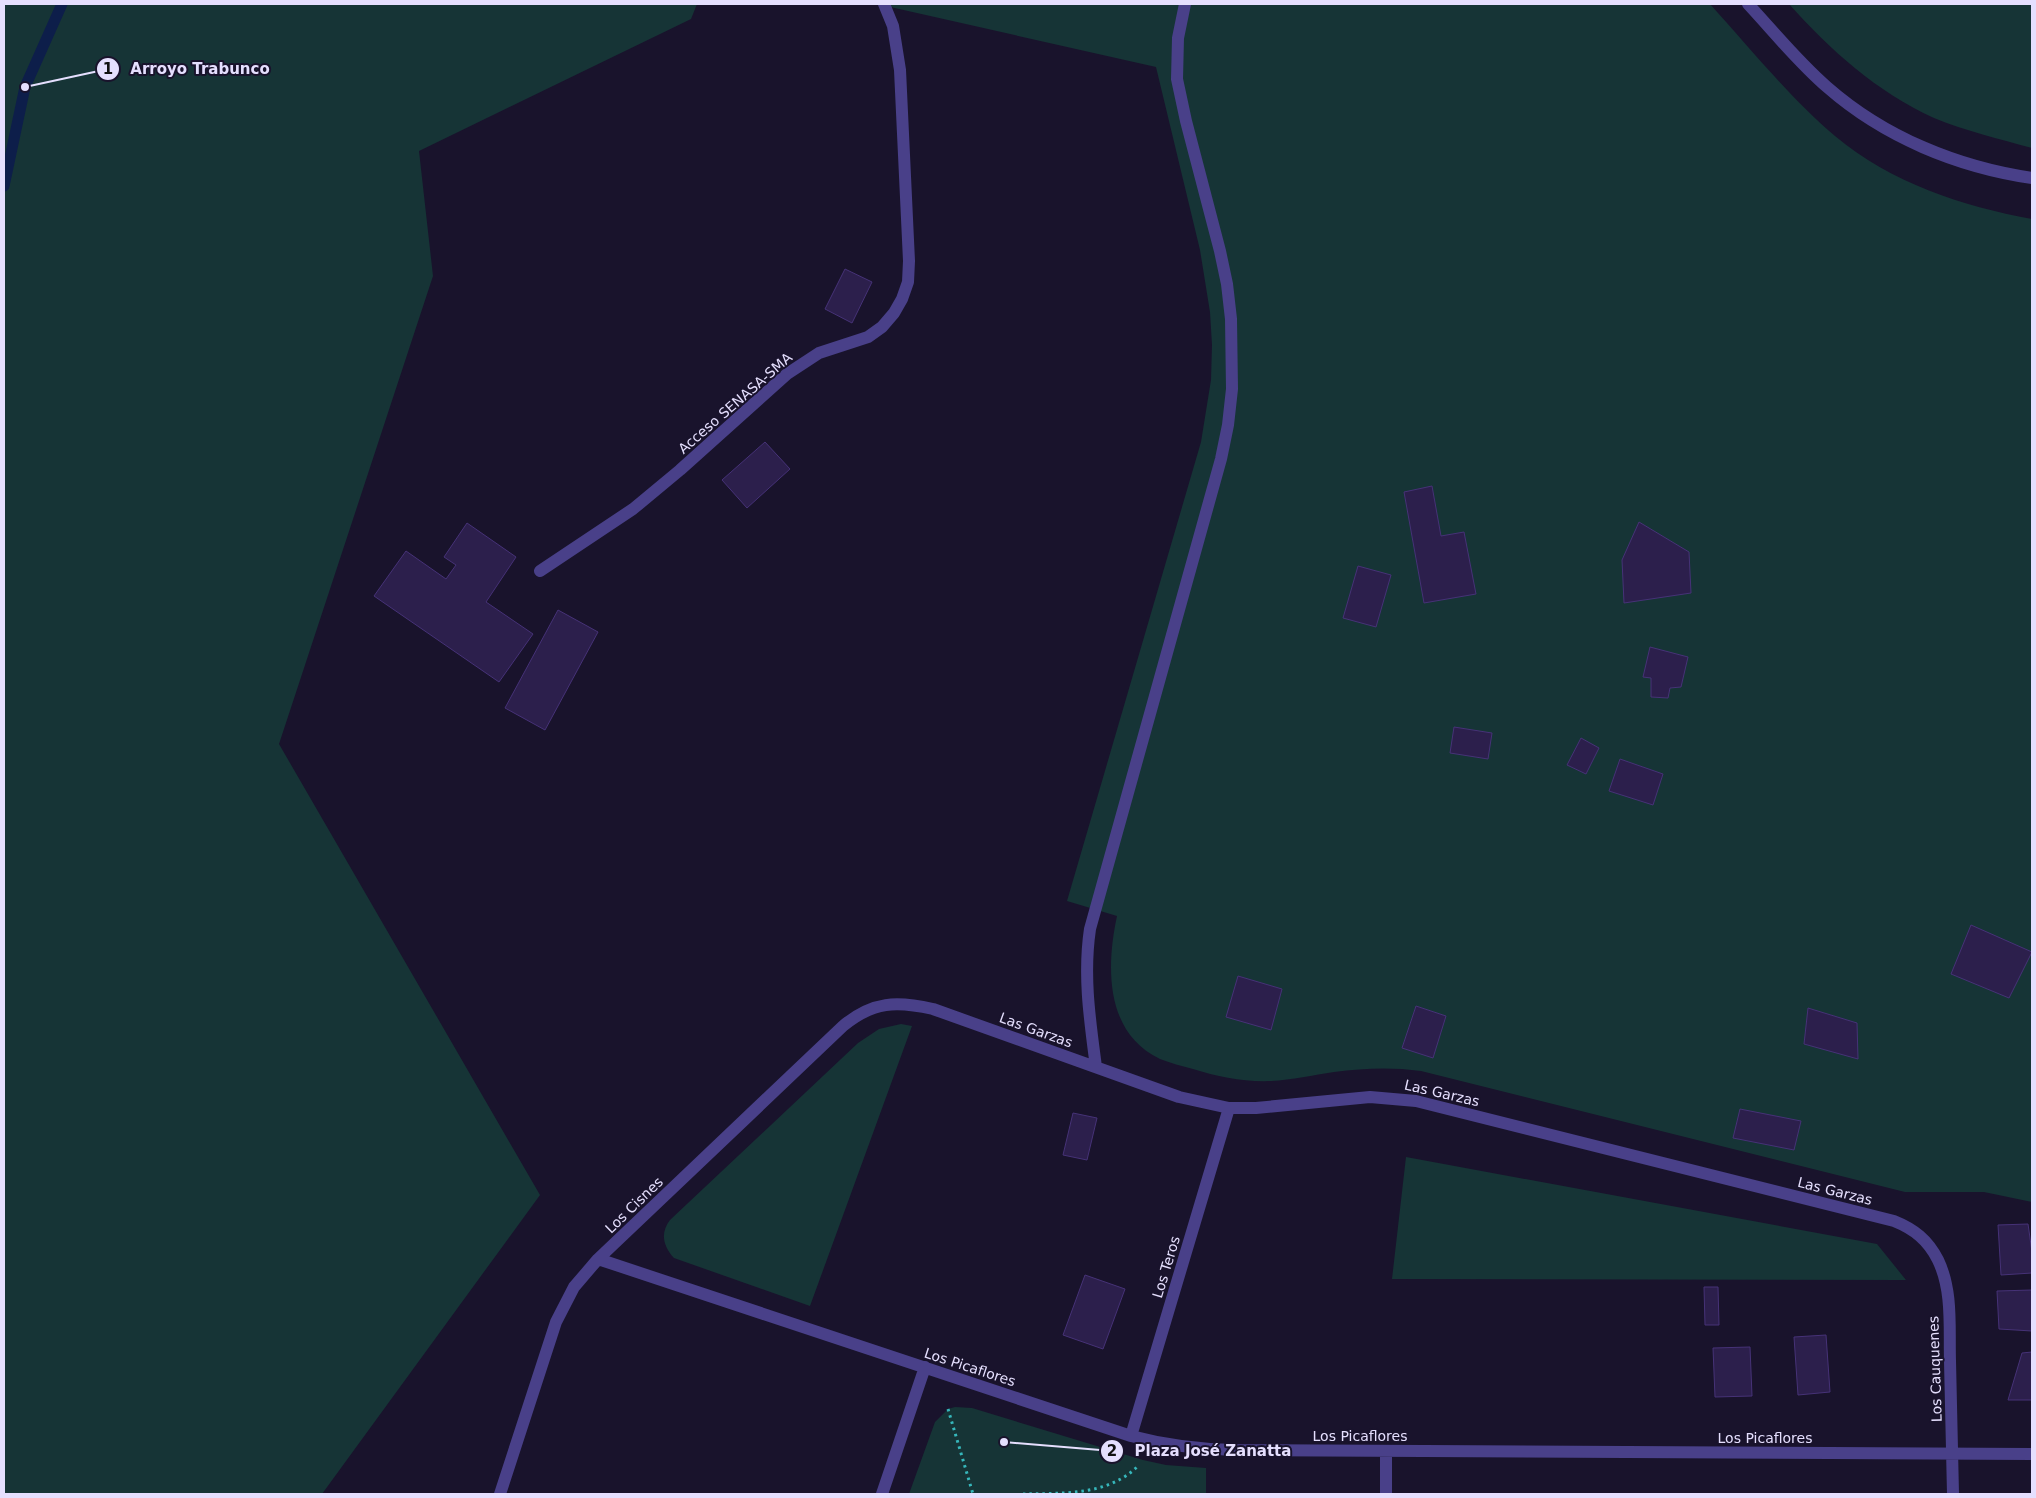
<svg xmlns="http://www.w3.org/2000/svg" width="2036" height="1498" font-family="'DejaVu Sans',sans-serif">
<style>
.green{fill:#163436}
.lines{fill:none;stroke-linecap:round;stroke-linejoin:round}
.stream{stroke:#0d1e4a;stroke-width:11}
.building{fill:#2c1f4c;stroke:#463277}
.path{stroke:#36b7bb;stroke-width:3;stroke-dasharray:2.5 4;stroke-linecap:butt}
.minor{stroke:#494089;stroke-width:12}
.labels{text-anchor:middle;stroke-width:4;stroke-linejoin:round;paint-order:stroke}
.street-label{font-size:14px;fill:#e5dffe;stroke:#19132c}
.leader{fill:none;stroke:#e5dffe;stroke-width:2}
.callout-dot{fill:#e5dffe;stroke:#19132c;stroke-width:2}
.mark-label{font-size:15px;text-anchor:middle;font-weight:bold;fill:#111}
.callout-label{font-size:15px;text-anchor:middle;font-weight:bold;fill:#e5dffe;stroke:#19132c;stroke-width:4;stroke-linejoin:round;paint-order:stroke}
</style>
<rect width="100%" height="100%" fill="#19132c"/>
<path class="green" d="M 4,4 L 697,4 L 691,19 L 419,151 L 433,276 L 279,744 L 540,1195 L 322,1494 L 4,1494 Z
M 877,4 L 1710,4 C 1749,47 1791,99 1835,136 C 1891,183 1962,206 2032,219 L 2032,1202 L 1984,1192 L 1905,1192 L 1421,1071 C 1392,1067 1364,1068 1334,1072 C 1313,1075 1292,1080 1271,1081 C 1244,1082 1218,1077 1193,1069 C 1182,1066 1170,1063 1160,1059 C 1105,1033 1106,967 1117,916 L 1067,901 L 1201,442 L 1211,380 L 1212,345 L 1210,312 L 1200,250 L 1156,67 Z
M 1789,4 L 2032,4 L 2032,148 C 1999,139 1966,131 1934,118 C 1877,92 1830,50 1789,4 Z
M 901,1024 L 912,1026 L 810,1306 L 674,1258 C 663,1246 660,1233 670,1220 L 858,1043 L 879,1029 Z
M 1406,1157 L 1877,1244 L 1906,1280 L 1392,1279 Z
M 955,1407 L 972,1408 L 1143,1460 L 1166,1465 L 1206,1468 L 1206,1494 L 909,1494 L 935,1422 L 948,1409 Z"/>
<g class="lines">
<path class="stream" d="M 4,186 L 25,87 L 62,4"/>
</g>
<path class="building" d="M 845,269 L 872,282 L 852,323 L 825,309 Z
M 765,442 L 790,469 L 747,508 L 722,480 Z
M 1432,486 L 1441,536 L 1464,532 L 1476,594 L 1424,603 L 1404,492 Z
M 1639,522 L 1689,552 L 1691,593 L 1624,603 L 1622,560 Z
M 467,523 L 516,557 L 486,602 L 533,634 L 499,682 L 374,596 L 406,551 L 446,579 L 456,565 L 444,557 Z
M 1358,566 L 1391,575 L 1376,627 L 1343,618 Z
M 558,610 L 598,632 L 545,730 L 505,708 Z
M 1650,647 L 1688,657 L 1681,687 L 1670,688 L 1668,698 L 1651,697 L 1651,678 L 1643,677 Z
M 1454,727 L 1492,733 L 1488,759 L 1450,753 Z
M 1581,738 L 1599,748 L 1586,774 L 1567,765 Z
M 1620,759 L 1663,774 L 1653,805 L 1609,791 Z
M 1971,925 L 2032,952 L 2009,998 L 1951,974 Z
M 1238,976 L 1282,989 L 1271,1030 L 1226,1017 Z
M 1416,1006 L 1446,1016 L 1433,1058 L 1402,1048 Z
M 1808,1008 L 1857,1023 L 1858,1059 L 1804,1044 Z
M 1740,1109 L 1801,1121 L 1794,1150 L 1733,1138 Z
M 1073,1113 L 1097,1118 L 1087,1160 L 1063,1155 Z
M 2028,1224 L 2032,1252 L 2032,1273 L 2001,1275 L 1998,1225 Z
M 1085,1275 L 1125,1289 L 1103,1349 L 1063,1335 Z
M 1704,1287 L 1718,1287 L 1719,1325 L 1705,1325 Z
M 2032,1290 L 2032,1331 L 1999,1329 L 1997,1291 Z
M 1826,1335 L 1830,1392 L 1798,1395 L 1794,1337 Z
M 1750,1347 L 1752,1396 L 1715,1397 L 1713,1348 Z
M 2032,1352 L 2032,1400 L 2008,1400 L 2022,1353 Z"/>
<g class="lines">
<path class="path" d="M 948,1409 L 973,1494
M 1023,1494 C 1063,1493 1109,1496 1139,1465"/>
<path class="minor" d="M 1748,4 C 1774,32 1798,62 1827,87 C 1884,137 1957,167 2032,178
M 540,571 L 633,509 L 680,470 L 787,374 L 819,353 L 868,337 L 882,327 L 894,313 L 902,299 L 908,282 L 909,261 L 900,70 L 893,26 L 884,4
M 1096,1067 C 1090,1021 1083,976 1090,929 L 1221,459 L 1228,425 L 1232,389 L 1231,319 L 1227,284 L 1220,251 L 1186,121 L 1177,79 L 1178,38 L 1185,4
M 598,1259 L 1131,1436 C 1165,1445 1198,1449 1233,1450 L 2032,1454
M 1131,1436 L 1229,1108
M 1386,1451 L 1386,1494
M 500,1494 L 556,1322 L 574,1287 L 598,1259 L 843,1026 C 873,1001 897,1001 933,1009 L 1179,1097 L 1229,1108 L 1256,1108 L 1370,1097 L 1416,1101 L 1894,1221 C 1914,1229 1928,1240 1938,1260 C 1953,1291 1949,1328 1950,1361 C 1951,1406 1952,1450 1953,1494
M 882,1494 L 925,1367"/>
</g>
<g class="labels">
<g class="street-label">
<text transform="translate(735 403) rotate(-41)" y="5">Acceso SENASA-SMA</text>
<text transform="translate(1036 1030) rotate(20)" y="5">Las Garzas</text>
<text transform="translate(1442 1093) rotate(13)" y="5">Las Garzas</text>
<text transform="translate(1835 1191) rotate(14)" y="5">Las Garzas</text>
<text transform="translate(634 1205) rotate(-44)" y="5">Los Cisnes</text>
<text transform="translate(1166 1267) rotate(-73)" y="5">Los Teros</text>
<text transform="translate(970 1367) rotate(18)" y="5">Los Picaflores</text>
<text transform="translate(1935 1369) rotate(-92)" y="5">Los Cauquenes</text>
<text x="1360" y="1441">Los Picaflores</text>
<text x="1765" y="1443">Los Picaflores</text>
</g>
</g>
<path class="leader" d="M25 87L108 69M1004 1442L1112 1451"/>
<g class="callout-dot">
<circle cx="25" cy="87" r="5"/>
<circle cx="1004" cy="1442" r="5"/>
<circle cx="108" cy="69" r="12"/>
<circle cx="1112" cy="1451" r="12"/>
</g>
<g class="mark-label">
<text x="108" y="74">1</text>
<text x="1112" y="1456">2</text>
</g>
<g class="callout-label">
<text x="200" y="74">Arroyo Trabunco</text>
<text x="1213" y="1456">Plaza José Zanatta</text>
</g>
<rect width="2036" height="1498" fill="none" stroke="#e5dffe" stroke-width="10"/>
</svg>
